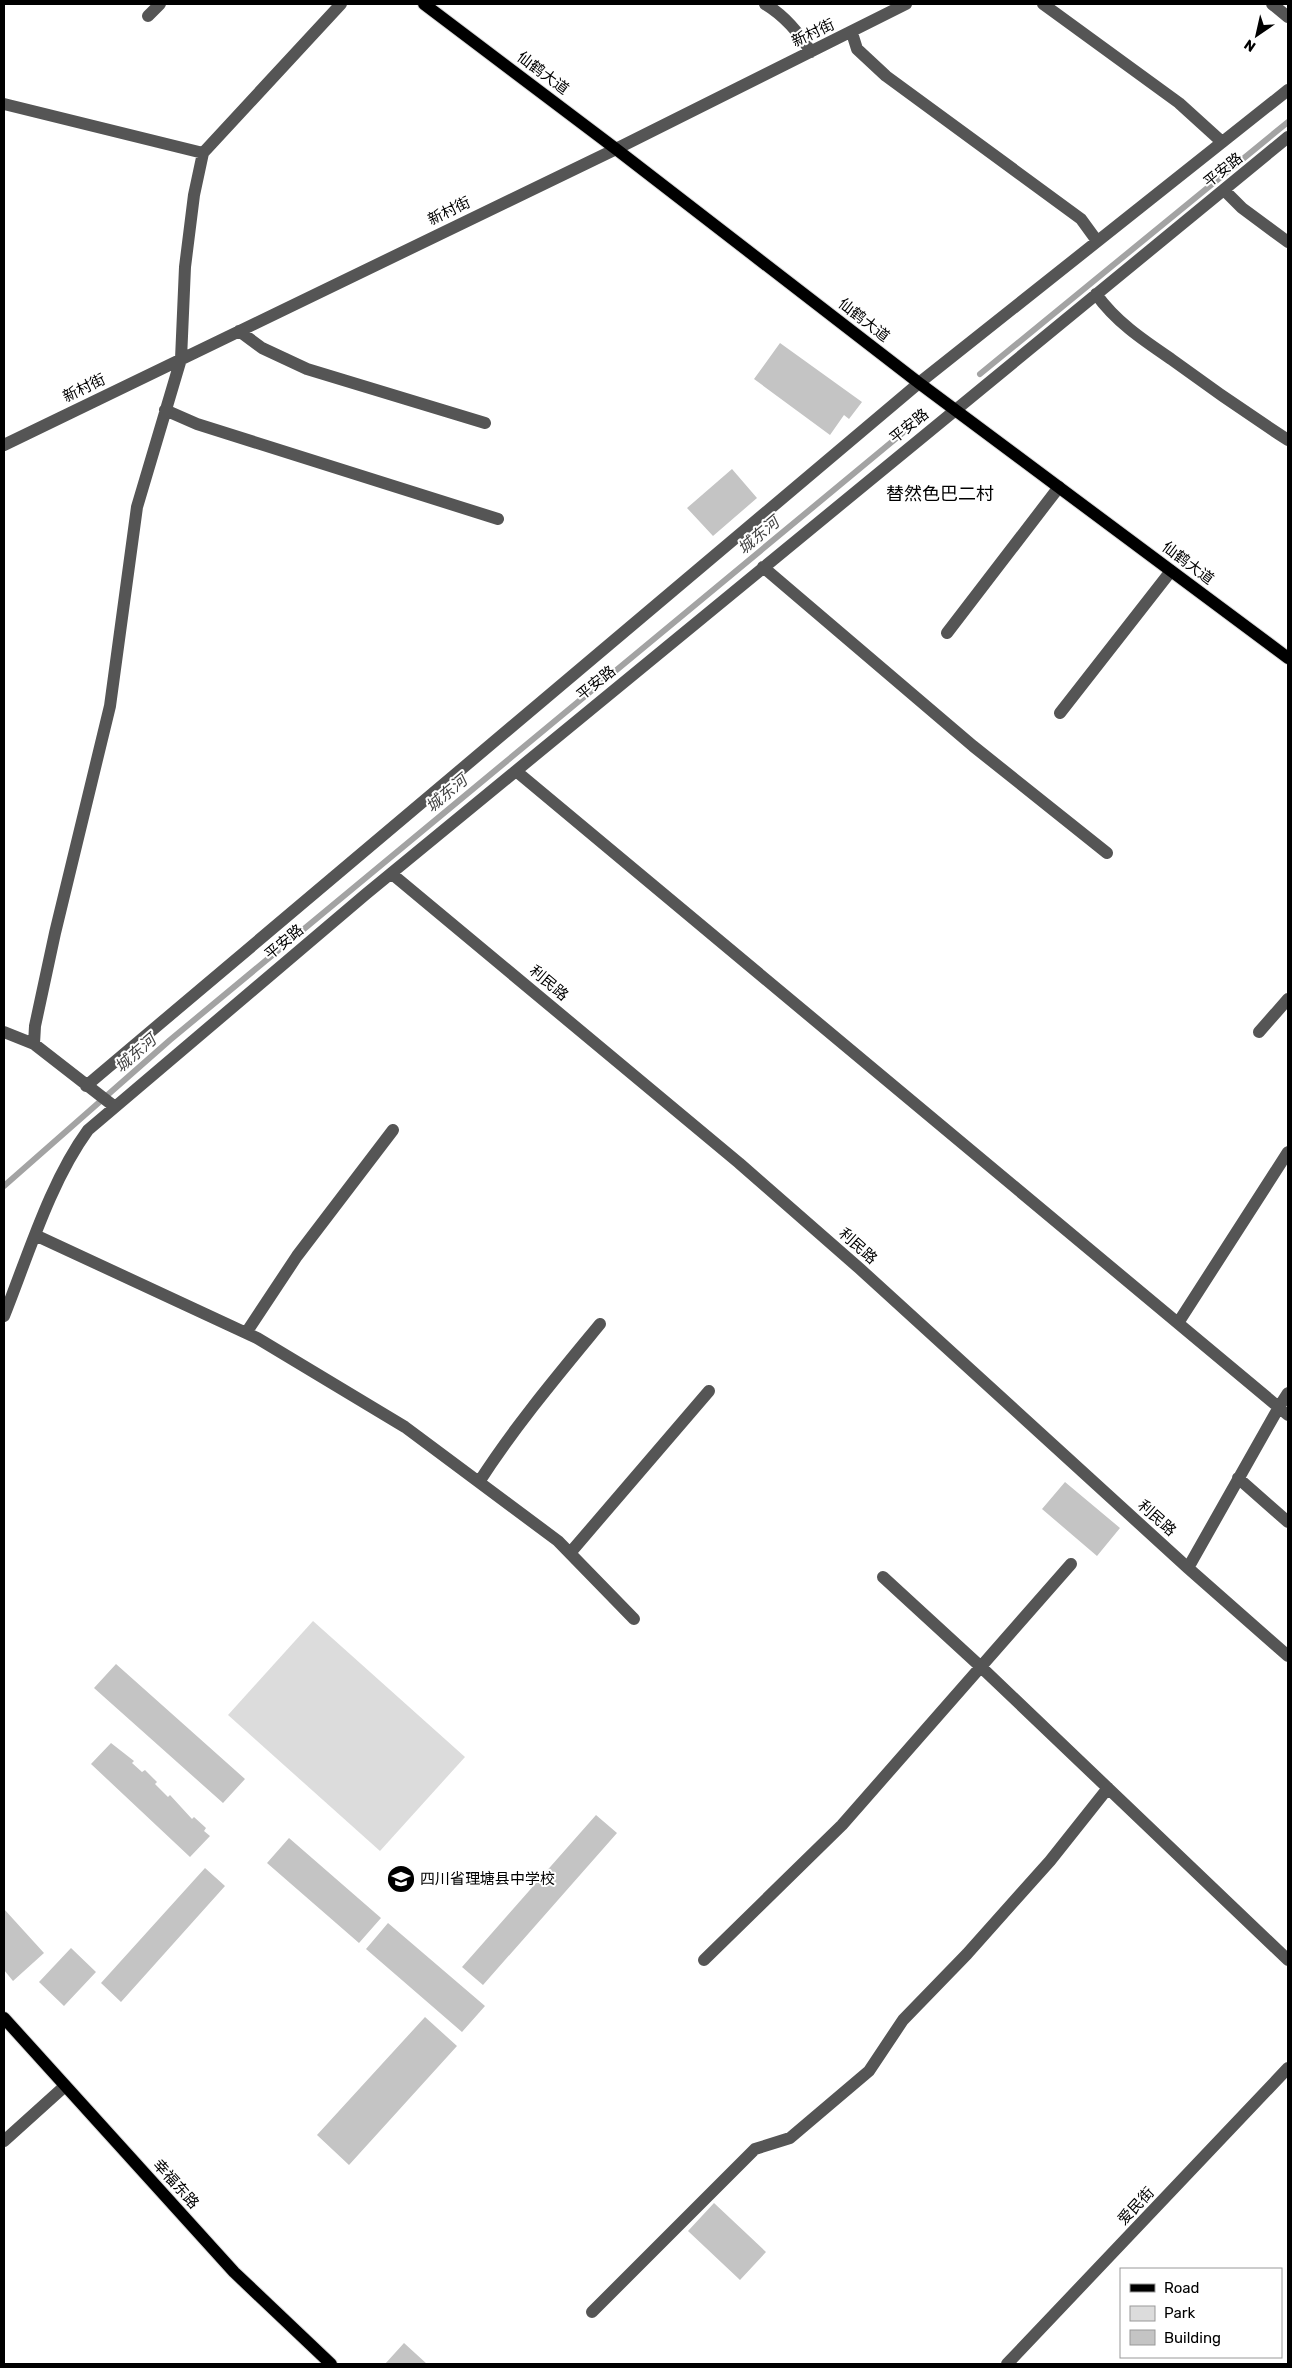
<svg xmlns="http://www.w3.org/2000/svg" width="1292" height="2368" font-family="Rubik,'Noto Sans SC',sans-serif">
<style>
.green{fill:#dcdcdc}
.lines{fill:none;stroke-linecap:round;stroke-linejoin:round}
.stream{stroke:#a3a3a3;stroke-width:6}
.building{fill:#c4c4c4}
.major-casing{stroke:#dbdbdb;stroke-width:14}
.minor{stroke:#555;stroke-width:12}
.major{stroke:#000;stroke-width:12}
.labels{text-anchor:middle;stroke-width:4;stroke-linejoin:round;paint-order:stroke}
.street-label{font-size:15px;fill:#000;stroke:#fff}
.poi-label{font-size:15px;fill:#000;stroke:#fff;text-anchor:start}
.water-label{font-size:16px;font-style:italic;fill:#444;stroke:#fff}
.quarter-label{font-size:18px;fill:#000;stroke:#fff}
</style>
<rect width="100%" height="100%" fill="#fff"/>
<path class="green" d="M 313,1621 L 465,1757 L 380,1851 L 228,1715 Z"/>
<g class="lines">
<path class="stream" d="M 980,374 L 1288,122
M 4,1186 L 170,1040 L 911,426"/>
</g>
<path class="building" d="M 780,343 L 862,402 L 849,419 L 844,415 L 830,435 L 754,379 Z
M 732,469 L 757,498 L 713,536 L 687,508 Z
M 1065,1482 L 1120,1528 L 1097,1556 L 1042,1509 Z
M 116,1664 L 245,1779 L 223,1803 L 94,1688 Z
M 111,1743 L 134,1761 L 132,1763 L 142,1772 L 145,1770 L 157,1782 L 155,1784 L 168,1797 L 170,1795 L 192,1819 L 194,1817 L 206,1828 L 204,1831 L 210,1836 L 190,1857 L 91,1764 Z
M 596,1815 L 617,1833 L 483,1985 L 462,1967 Z
M 289,1838 L 381,1918 L 359,1943 L 267,1863 Z
M 205,1868 L 225,1886 L 121,2002 L 101,1983 Z
M 4,1909 L 44,1953 L 13,1981 L 4,1970 Z
M 388,1923 L 485,2006 L 462,2032 L 366,1949 Z
M 71,1948 L 96,1972 L 64,2006 L 39,1982 Z
M 425,2017 L 457,2046 L 349,2165 L 317,2135 Z
M 714,2203 L 766,2252 L 740,2280 L 688,2231 Z
M 404,2343 L 427,2364 L 385,2364 Z"/>
<g class="lines">
<defs>
<path id="major" d="M 424,4 L 616,149 L 919,383 L 1288,658
M 4,2018 L 234,2272 L 331,2364"/>
</defs>
<use href="#major" class="major-casing"/>
<path class="minor" d="M 765,4 C 785,16 798,32 811,52
M 1043,4 L 1179,103 L 1222,142
M 1272,4 L 1288,17
M 148,16 L 160,4
M 852,33 L 857,49 L 886,76 L 1081,219 L 1097,241
M 4,104 L 203,153
M 1224,190 L 1242,208 L 1288,242
M 1096,294 C 1116,322 1143,340 1171,359 C 1209,387 1248,414 1288,440
M 239,331 L 262,348 L 307,369 L 485,423
M 165,410 L 197,424 L 498,519
M 4,445 L 616,149 L 906,4
M 763,567 L 973,746 L 1107,853
M 947,633 L 1059,487
M 1060,713 L 1171,571
M 516,771 L 1288,1415
M 392,874 L 739,1163 L 859,1268 L 1188,1568 L 1288,1656
M 4,1032 L 34,1044 L 115,1107
M 1259,1032 L 1288,999
M 34,1044 L 35,1026 L 55,933 L 110,706 L 137,507 L 181,359 L 185,267 L 194,195 L 203,153 L 341,4
M 86,1086 L 919,383 L 1288,90
M 35,1235 L 257,1338 L 405,1427 L 558,1541 L 634,1619
M 4,1316 C 28,1256 50,1182 88,1130 L 366,894 L 1288,137
M 1178,1323 L 1288,1152
M 246,1333 L 297,1256 L 393,1130
M 1238,1478 L 1288,1522
M 479,1482 C 515,1426 558,1375 600,1324
M 570,1553 L 709,1391
M 1188,1568 L 1279,1407 L 1288,1393
M 883,1577 L 981,1667 L 1288,1960
M 704,1960 L 842,1825 L 1071,1564
M 4,2141 L 65,2086
M 592,2312 L 755,2149 L 790,2138 L 869,2071 L 903,2020 L 967,1954 L 1050,1861 L 1108,1788
M 1007,2364 L 1288,2068"/>
<use href="#major" class="major"/>
</g>
<defs>
<symbol id="school-disc" viewBox="-11 -11 22 22"><circle r="9.5" fill="#000" stroke="#fff"/><path d="M0-5L7-2L0 1L-7-2ZM-4 1L0 2.5L4 1V4Q0 6-4 4Z" fill="#fff"/></symbol>
</defs>
<g fill-rule="evenodd">
<use href="#school-disc" x="385" y="1863" width="32" height="32"/>
</g>
<g class="labels">
<g class="street-label">
<text transform="translate(813 33) rotate(-25)" y="5">新村街</text>
<text transform="translate(543 73) rotate(37)" y="5">仙鹤大道</text>
<text transform="translate(1223 170) rotate(-39)" y="5">平安路</text>
<text transform="translate(449 211) rotate(-26)" y="5">新村街</text>
<text transform="translate(864 320) rotate(38)" y="5">仙鹤大道</text>
<text transform="translate(84 388) rotate(-26)" y="5">新村街</text>
<text transform="translate(909 426) rotate(-39)" y="5">平安路</text>
<text transform="translate(1188 563) rotate(37)" y="5">仙鹤大道</text>
<text transform="translate(596 683) rotate(-39)" y="5">平安路</text>
<text transform="translate(284 942) rotate(-40)" y="5">平安路</text>
<text transform="translate(549 983) rotate(40)" y="5">利民路</text>
<text transform="translate(858 1246) rotate(42)" y="5">利民路</text>
<text transform="translate(1157 1518) rotate(42)" y="5">利民路</text>
<text transform="translate(176 2184) rotate(48)" y="5">幸福东路</text>
<text transform="translate(1136 2206) rotate(-47)" y="5">爱民街</text>
</g>
<g class="poi-label">
<text x="420" y="1884">四川省理塘县中学校</text>
</g>
<g class="water-label">
<text transform="translate(758 535) rotate(-40)" y="6">城东河</text>
<text transform="translate(446 793) rotate(-40)" y="6">城东河</text>
<text transform="translate(135 1053) rotate(-41)" y="6">城东河</text>
</g>
<g class="quarter-label">
<text x="940" y="500">替然色巴二村</text>
</g>
</g>
<rect width="1292" height="2368" fill="none" stroke="#000000" stroke-width="10"/>
<rect x="1120" y="2268" width="162" height="90" fill="#ffffff" stroke="#999999"/>
<rect x="1130" y="2284" width="25" height="8" fill="#000000" stroke="#999999"/>
<text x="1164" y="2293" font-size="15" fill="#000000">Road</text>
<rect x="1130" y="2306" width="25" height="15" fill="#dcdcdc" stroke="#999999"/>
<text x="1164" y="2318" font-size="15" fill="#000000">Park</text>
<rect x="1130" y="2330" width="25" height="15" fill="#c4c4c4" stroke="#999999"/>
<text x="1164" y="2343" font-size="15" fill="#000000">Building</text>
<g transform="translate(1257 35) rotate(214)" stroke="#ffffff" stroke-width="4" paint-order="stroke">
<path d="M0-4L9 19L0 12L-9 19Z" fill="#000000"/>
<text y="-8" font-size="14" font-weight="bold" text-anchor="middle" fill="#000000">N</text>
</g>
</svg>
